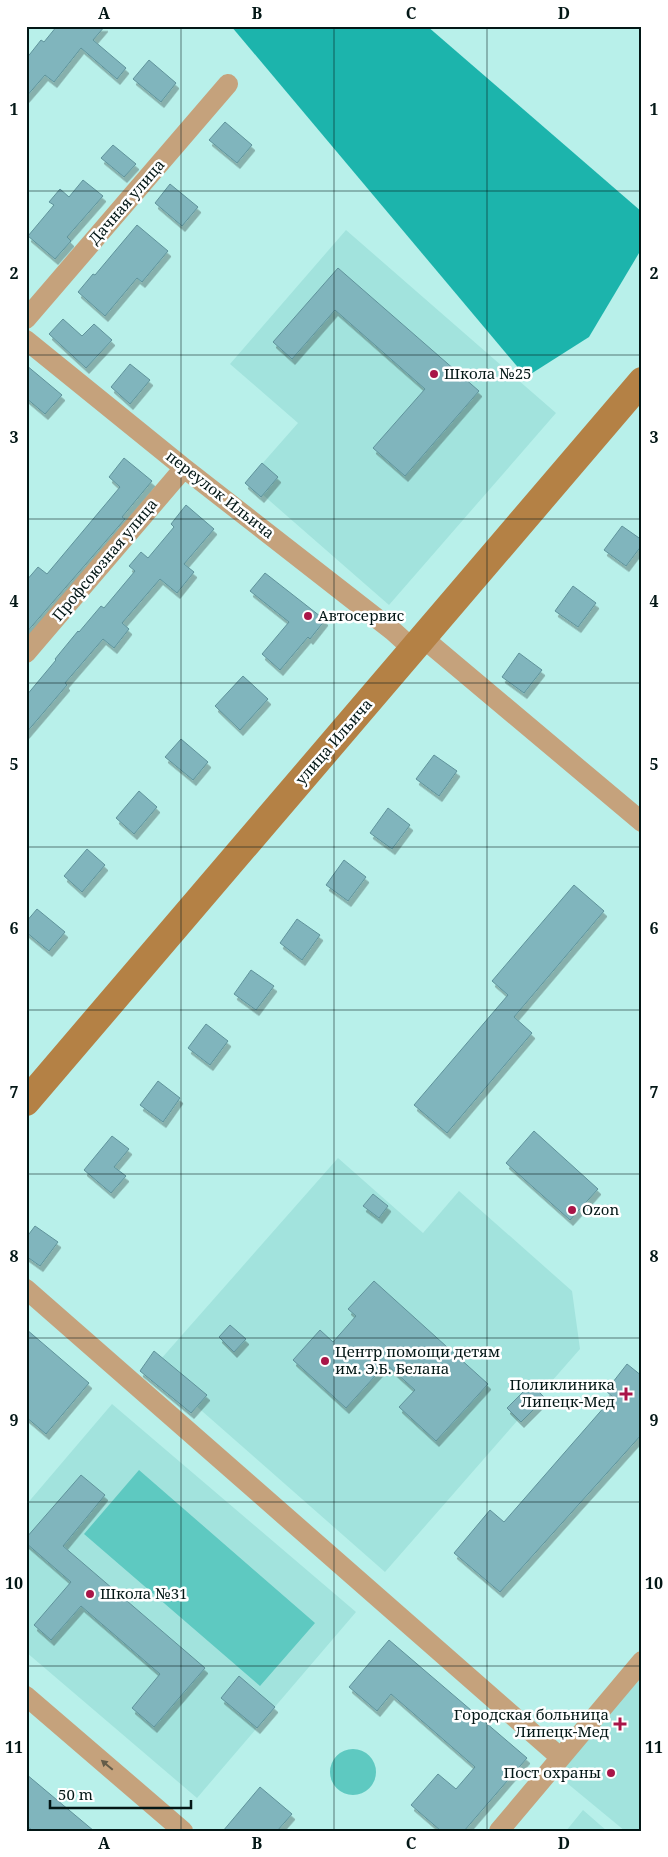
<svg xmlns="http://www.w3.org/2000/svg" width="668" height="1857" font-family="'Noto Serif',serif">
<style>
.built{fill:#a2e3dd}
.green{fill:#5ec9c1}
.forest{fill:#1cb4ac}
.building{fill:#80b5bd;stroke:#5f939b;filter:url(#shadow)}
.lines{fill:none;stroke-linecap:round;stroke-linejoin:round}
.street{stroke:#c5a27c;stroke-width:20}
.secondary{stroke:#b48145;stroke-width:28}
.oneway{fill:#645c49}
.grid{fill:none;stroke:#031716;stroke-width:1;stroke-opacity:0.55}
.poi-dot{fill:#a91548;stroke:#fff;stroke-width:2}
.labels{text-anchor:middle;stroke-width:5;stroke-linejoin:round;paint-order:stroke}
.street-label{font-size:15px;fill:#031716;stroke:#fff}
.poi-label{font-size:15px;fill:#031716;stroke:#fff;text-anchor:start}
.neatline{fill:none;stroke:#031716;stroke-width:2}
.grid-label{font-size:16px;text-anchor:middle;font-weight:bold;fill:#031716}
</style>
<defs>
<filter id="shadow"><feDropShadow dx="3" dy="5.5" stdDeviation="0" flood-color="#0004"/></filter>
</defs>
<rect width="100%" height="100%" fill="#b8f0ea"/>
<path class="built" d="M 346,230 L 556,413 L 389,605 L 247,481 L 298,423 L 230,364 Z
M 338,1158 L 423,1233 L 459,1191 L 572,1291 L 580,1349 L 385,1572 L 153,1368 Z
M 112,1404 L 356,1612 L 197,1798 L 26,1652 L 26,1505 Z
M 642,1675 L 642,1831 L 625,1831 L 556,1774 Z
M 583,1810 L 607,1831 L 566,1831 Z"/>
<path class="green" d="M 139,1470 L 315,1623 L 260,1686 L 84,1534 Z
M330 1772a23 23 0 1 1 46 0a23 23 0 1 1-46 0Z"/>
<path class="forest" d="M 231,26 L 427,26 L 642,212 L 642,248 L 589,337 L 526,377 Z"/>
<path class="building" d="M 57,26 L 105,26 L 93,40 L 126,68 L 117,79 L 81,48 L 54,82 L 45,75 L 26,97 L 26,59 L 41,40 L 44,42 Z
M 149,60 L 176,83 L 161,102 L 133,79 Z
M 225,122 L 252,145 L 237,163 L 209,140 Z
M 113,145 L 136,164 L 124,177 L 101,158 Z
M 83,180 L 103,196 L 67,237 L 71,241 L 55,259 L 28,236 L 54,205 L 49,202 L 60,189 L 69,197 Z
M 170,184 L 198,207 L 182,226 L 155,203 Z
M 137,225 L 168,251 L 142,282 L 137,278 L 105,316 L 78,292 L 93,274 L 95,275 Z
M 338,268 L 479,391 L 405,476 L 373,448 L 425,389 L 335,310 L 292,359 L 273,342 Z
M 63,319 L 82,336 L 94,324 L 112,340 L 86,368 L 49,334 Z
M 130,364 L 150,380 L 130,404 L 111,387 Z
M 26,365 L 62,395 L 45,414 L 26,398 Z
M 124,458 L 152,481 L 122,517 L 125,519 L 26,633 L 26,581 L 38,567 L 47,574 L 120,487 L 109,477 Z
M 262,463 L 278,477 L 261,497 L 245,483 Z
M 186,505 L 214,529 L 184,564 L 194,572 L 177,593 L 160,579 L 122,623 L 129,629 L 114,648 L 103,639 L 65,683 L 67,685 L 26,733 L 26,696 L 56,660 L 55,659 L 78,631 L 79,632 L 101,606 L 104,608 L 135,571 L 129,566 L 141,552 L 148,558 L 174,527 L 171,524 Z
M 622,526 L 642,540 L 642,545 L 626,566 L 604,550 Z
M 265,573 L 325,620 L 310,639 L 308,637 L 280,670 L 262,654 L 289,622 L 250,591 Z
M 573,586 L 596,603 L 578,627 L 555,611 Z
M 519,653 L 542,670 L 524,693 L 502,677 Z
M 243,676 L 268,699 L 240,730 L 215,706 Z
M 181,739 L 208,762 L 193,780 L 165,757 Z
M 434,755 L 457,771 L 439,796 L 416,779 Z
M 139,791 L 157,807 L 134,834 L 116,818 Z
M 388,808 L 410,825 L 392,849 L 370,833 Z
M 87,849 L 105,865 L 82,892 L 64,876 Z
M 344,860 L 366,877 L 348,901 L 326,885 Z
M 574,885 L 604,911 L 514,1017 L 532,1033 L 447,1133 L 414,1105 L 508,995 L 492,981 Z
M 37,909 L 65,932 L 49,951 L 26,932 L 26,922 Z
M 297,919 L 320,935 L 302,960 L 280,943 Z
M 251,970 L 274,986 L 256,1010 L 234,994 Z
M 206,1024 L 228,1041 L 210,1065 L 188,1048 Z
M 158,1081 L 180,1098 L 163,1122 L 140,1105 Z
M 534,1131 L 598,1189 L 570,1220 L 506,1163 Z
M 112,1136 L 129,1149 L 114,1167 L 126,1176 L 111,1193 L 84,1170 Z
M 373,1194 L 388,1206 L 379,1218 L 363,1206 Z
M 35,1226 L 58,1242 L 40,1266 L 26,1256 L 26,1238 Z
M 374,1281 L 488,1384 L 436,1441 L 399,1407 L 415,1390 L 386,1364 L 346,1408 L 293,1360 L 320,1330 L 333,1342 L 356,1316 L 348,1309 Z
M 230,1325 L 246,1339 L 234,1352 L 219,1337 Z
M 26,1329 L 89,1383 L 46,1434 L 26,1417 Z
M 154,1351 L 207,1395 L 191,1413 L 140,1371 Z
M 627,1364 L 642,1376 L 642,1434 L 500,1592 L 454,1553 L 490,1510 L 504,1522 L 613,1397 L 606,1391 Z
M 531,1384 L 545,1398 L 521,1422 L 507,1408 Z
M 81,1475 L 105,1495 L 63,1546 L 205,1668 L 154,1727 L 132,1708 L 160,1674 L 81,1606 L 51,1640 L 34,1625 L 71,1582 L 26,1543 L 26,1538 Z
M 389,1640 L 527,1758 L 464,1831 L 441,1831 L 411,1805 L 438,1774 L 456,1789 L 475,1767 L 391,1694 L 377,1711 L 349,1687 Z
M 239,1676 L 275,1707 L 257,1728 L 221,1698 Z
M 26,1774 L 94,1831 L 33,1831 L 26,1825 Z
M 260,1787 L 292,1814 L 277,1831 L 223,1831 Z"/>
<g class="lines">
<path class="street" d="M 26,319 L 228,84
M 26,340 L 184,468 L 393,631 L 414,650
M 423,638 L 642,822
M 26,653 L 184,468
M 26,1289 L 560,1757
M 26,1696 L 183,1831
M 499,1831 L 642,1661"/>
<path class="secondary" d="M 26,1102 L 642,381"/>
</g>
<defs><path id="oneway-solid" d="M-6-.8H1V-3.2L6.5 0L1 3.2V.8H-6Z" transform="scale(1.25)"/></defs>
<use class="oneway" href="#oneway-solid" transform="translate(107 1765) rotate(-140)"/>
<path class="grid" d="M 181,26 L 181,1831M 334,26 L 334,1831M 487,26 L 487,1831M 26,191 L 642,191M 26,355 L 642,355M 26,519 L 642,519M 26,683 L 642,683M 26,847 L 642,847M 26,1010 L 642,1010M 26,1174 L 642,1174M 26,1338 L 642,1338M 26,1502 L 642,1502M 26,1666 L 642,1666"/>
<g class="poi-dot">
<circle cx="434" cy="374" r="5"/>
<circle cx="308" cy="616" r="5"/>
<circle cx="572" cy="1210" r="5"/>
<circle cx="325" cy="1361" r="5"/>
<path d="M623.5 1386.5h5v5h5v5h-5v5h-5v-5h-5v-5h5z"/>
<circle cx="90" cy="1594" r="5"/>
<path d="M617.5 1716.5h5v5h5v5h-5v5h-5v-5h-5v-5h5z"/>
<circle cx="611" cy="1773" r="5"/>
</g>
<g class="labels">
<g class="street-label">
<text transform="translate(127 202) rotate(-49)" y="5">Дачная улица</text>
<text transform="translate(220 495) rotate(38)" y="5">переулок Ильича</text>
<text transform="translate(105 560) rotate(-50)" y="5">Профсоюзная улица</text>
<text transform="translate(334 742) rotate(-49)" y="5">улица Ильича</text>
</g>
<g class="poi-label">
<text x="444" y="379">Школа №25</text>
<text x="318" y="621">Автосервис</text>
<text x="582" y="1215">Ozon</text>
<text x="335" y="1357">Центр помощи детям<tspan x="335" dy="17">им. Э.Б. Белана</tspan></text>
<text x="615" y="1390" text-anchor="end">Поликлиника<tspan x="615" dy="17">Липецк-Мед</tspan></text>
<text x="100" y="1599">Школа №31</text>
<text x="609" y="1720" text-anchor="end">Городская больница<tspan x="609" dy="17">Липецк-Мед</tspan></text>
<text x="601" y="1778" text-anchor="end">Пост охраны</text>
</g>
</g>
<rect width="668" height="1857" fill="none" stroke="#ffffff" stroke-width="55"/>
<path d="M50 1800v8h141v-8" fill="none" stroke="#031716" stroke-width="2.5"/>
<text x="58" y="1800" font-size="15" fill="#031716" stroke="#ffffff" stroke-width="4" paint-order="stroke">50 m</text>
<rect x="28" y="28" width="612" height="1802" class="neatline"/>
<g class="grid-label">
<text x="104" y="19">A</text>
<text x="257" y="19">B</text>
<text x="411" y="19">C</text>
<text x="564" y="19">D</text>
<text x="14" y="115">1</text>
<text x="654" y="115">1</text>
<text x="14" y="279">2</text>
<text x="654" y="279">2</text>
<text x="14" y="443">3</text>
<text x="654" y="443">3</text>
<text x="14" y="607">4</text>
<text x="654" y="607">4</text>
<text x="14" y="770">5</text>
<text x="654" y="770">5</text>
<text x="14" y="934">6</text>
<text x="654" y="934">6</text>
<text x="14" y="1098">7</text>
<text x="654" y="1098">7</text>
<text x="14" y="1262">8</text>
<text x="654" y="1262">8</text>
<text x="14" y="1426">9</text>
<text x="654" y="1426">9</text>
<text x="14" y="1589">10</text>
<text x="654" y="1589">10</text>
<text x="14" y="1753">11</text>
<text x="654" y="1753">11</text>
<text x="104" y="1849">A</text>
<text x="257" y="1849">B</text>
<text x="411" y="1849">C</text>
<text x="564" y="1849">D</text>
</g>
</svg>
